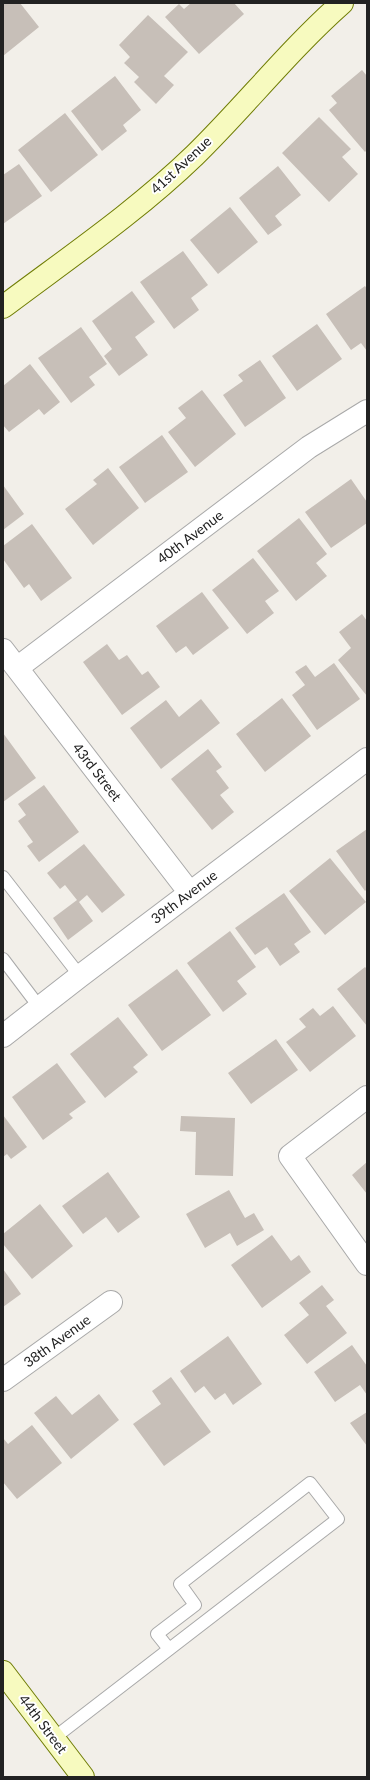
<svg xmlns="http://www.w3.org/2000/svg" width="370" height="1780" font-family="Lato,sans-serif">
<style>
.building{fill:#c7bfb8}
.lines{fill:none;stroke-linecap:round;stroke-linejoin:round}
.lane-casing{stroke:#a9a9a9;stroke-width:14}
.street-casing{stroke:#a9a9a9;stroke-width:24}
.secondary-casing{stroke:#707d05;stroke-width:24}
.lane{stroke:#fff;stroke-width:12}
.street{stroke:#fff;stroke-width:22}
.secondary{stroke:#f7fabf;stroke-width:22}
.labels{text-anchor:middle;stroke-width:4;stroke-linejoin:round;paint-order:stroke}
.street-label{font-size:14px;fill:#222;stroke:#fff}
</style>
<rect width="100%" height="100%" fill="#f2efe9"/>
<path class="building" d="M 3,3 L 20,3 L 39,27 L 3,56 Z
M 191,3 L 234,3 L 244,14 L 199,54 L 165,17 L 179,4 L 184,9 Z
M 148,15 L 188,52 L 164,76 L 174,85 L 156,104 L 134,82 L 139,77 L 124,63 L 130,57 L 119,45 Z
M 362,70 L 367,76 L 367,150 L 365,152 L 329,110 L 337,103 L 331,96 Z
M 115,76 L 141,110 L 123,125 L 127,131 L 102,151 L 71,111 Z
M 65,113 L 98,155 L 51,192 L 18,150 Z
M 319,117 L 351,149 L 342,157 L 358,174 L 329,202 L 282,153 Z
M 19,164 L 42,196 L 3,224 L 3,175 Z
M 278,166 L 301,195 L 275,216 L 282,225 L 268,235 L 239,198 Z
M 230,207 L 258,242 L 218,274 L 190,240 Z
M 183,251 L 208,285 L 191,298 L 199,310 L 174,329 L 140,282 Z
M 365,286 L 367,289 L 367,351 L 361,343 L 351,350 L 326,314 Z
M 132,291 L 155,322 L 135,337 L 148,355 L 119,376 L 104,356 L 112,349 L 92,321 Z
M 317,324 L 342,359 L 297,391 L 272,356 Z
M 81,327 L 107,364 L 89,377 L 95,385 L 71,403 L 38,358 Z
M 260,360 L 286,398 L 245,427 L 223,395 L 243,381 L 238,375 Z
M 30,364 L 60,402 L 44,415 L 39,409 L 9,432 L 3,425 L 3,386 Z
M 202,390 L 236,434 L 195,467 L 168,432 L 186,418 L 178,408 Z
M 162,435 L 188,472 L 145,503 L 119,467 Z
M 108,468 L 139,508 L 93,545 L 65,509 L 97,484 L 93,480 Z
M 351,479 L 367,502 L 367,523 L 331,548 L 305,512 Z
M 3,485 L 24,514 L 3,530 Z
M 299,518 L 327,554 L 316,563 L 327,576 L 296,601 L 257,551 Z
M 32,524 L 72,578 L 41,601 L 29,584 L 24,588 L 3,559 L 3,546 Z
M 253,558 L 279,591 L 265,601 L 274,613 L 247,634 L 212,590 Z
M 202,592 L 229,628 L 193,655 L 186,646 L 176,653 L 156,626 Z
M 362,614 L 367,621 L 367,696 L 338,660 L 351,648 L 339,632 Z
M 107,644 L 119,660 L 127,655 L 142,675 L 148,671 L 160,687 L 122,715 L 83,662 Z
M 334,663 L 360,699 L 317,730 L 292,695 L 305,685 L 295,672 L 306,665 L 315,677 Z
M 282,698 L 311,736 L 265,772 L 236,734 Z
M 201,699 L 220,723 L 161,769 L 130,728 L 166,700 L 179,717 Z
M 3,733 L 36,778 L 3,802 Z
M 208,749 L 222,767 L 216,771 L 229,788 L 220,795 L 234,812 L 212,830 L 171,779 Z
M 44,785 L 79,832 L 39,862 L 27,846 L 33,842 L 18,821 L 26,815 L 18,804 Z
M 367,829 L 367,889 L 365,891 L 336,851 Z
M 84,844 L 125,895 L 102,913 L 87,895 L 79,902 L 93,921 L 68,940 L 53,918 L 77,900 L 65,885 L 60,889 L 47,873 Z
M 330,858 L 366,902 L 325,935 L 289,891 Z
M 284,893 L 311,932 L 294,944 L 300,952 L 280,966 L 267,947 L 255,955 L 235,928 Z
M 230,931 L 256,967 L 237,981 L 247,994 L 223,1012 L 187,963 Z
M 365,967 L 367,969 L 367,1026 L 337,989 Z
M 177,969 L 211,1015 L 162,1051 L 128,1005 Z
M 333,1006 L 356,1036 L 310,1072 L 286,1042 L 306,1027 L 299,1019 L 313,1008 L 320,1016 Z
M 118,1017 L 148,1055 L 133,1067 L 138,1072 L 105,1098 L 70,1054 Z
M 276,1039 L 298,1070 L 251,1104 L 228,1073 Z
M 57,1063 L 86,1102 L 69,1114 L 73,1118 L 43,1140 L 12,1097 Z
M 3,1115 L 27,1147 L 11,1159 L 7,1154 L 3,1157 Z
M 181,1116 L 235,1118 L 233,1176 L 195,1175 L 196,1132 L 180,1131 Z
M 367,1162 L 367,1194 L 352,1175 Z
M 108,1172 L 140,1217 L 118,1233 L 106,1217 L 83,1234 L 62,1206 Z
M 229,1190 L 245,1218 L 254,1213 L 264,1230 L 237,1246 L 230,1233 L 205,1248 L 186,1214 Z
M 40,1204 L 73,1246 L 32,1279 L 3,1244 L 3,1234 Z
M 272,1235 L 291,1261 L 299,1255 L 311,1272 L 262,1308 L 231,1265 Z
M 3,1269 L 21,1294 L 3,1307 Z
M 322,1285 L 334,1300 L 326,1306 L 347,1333 L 307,1364 L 284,1335 L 309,1315 L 299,1303 Z
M 228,1336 L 262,1384 L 233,1405 L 225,1393 L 215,1400 L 204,1386 L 195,1393 L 180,1371 Z
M 352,1345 L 367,1366 L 367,1395 L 360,1385 L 335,1402 L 314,1372 Z
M 171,1377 L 211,1432 L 164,1466 L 133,1424 L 161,1404 L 152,1391 Z
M 99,1394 L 119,1420 L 71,1459 L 34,1413 L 56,1396 L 72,1415 Z
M 367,1412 L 367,1446 L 350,1423 Z
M 32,1425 L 62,1463 L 17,1499 L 3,1482 L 3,1438 L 8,1444 Z"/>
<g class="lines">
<defs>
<path id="lane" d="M 3,877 L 80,976
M 3,959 L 40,1008
M 54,1738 L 338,1519 L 310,1483 L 180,1584 L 195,1605 L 157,1634 L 169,1649"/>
<path id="street" d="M 3,650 L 190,893
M 17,668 L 309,447 L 367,411
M 3,1036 L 80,976 L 367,759
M 367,1097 L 290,1156 L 367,1264
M 3,1380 L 111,1302"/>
<path id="secondary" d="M 3,307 C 68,258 136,212 195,155 C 245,106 289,50 342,3
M 3,1672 L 83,1777"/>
</defs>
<use href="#lane" class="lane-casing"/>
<use href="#street" class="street-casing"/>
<use href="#secondary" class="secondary-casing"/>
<use href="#lane" class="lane"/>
<use href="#street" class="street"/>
<use href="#secondary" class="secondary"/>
</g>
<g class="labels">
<g class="street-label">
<text transform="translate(181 165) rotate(-43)" y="5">41st Avenue</text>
<text transform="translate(190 537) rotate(-37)" y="5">40th Avenue</text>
<text transform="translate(97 772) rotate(52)" y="5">43rd Street</text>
<text transform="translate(184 897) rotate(-37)" y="5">39th Avenue</text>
<text transform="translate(57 1341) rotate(-36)" y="5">38th Avenue</text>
<text transform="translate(43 1724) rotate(53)" y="5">44th Street</text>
</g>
</g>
<rect width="370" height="1780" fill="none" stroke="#222222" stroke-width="8"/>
</svg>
